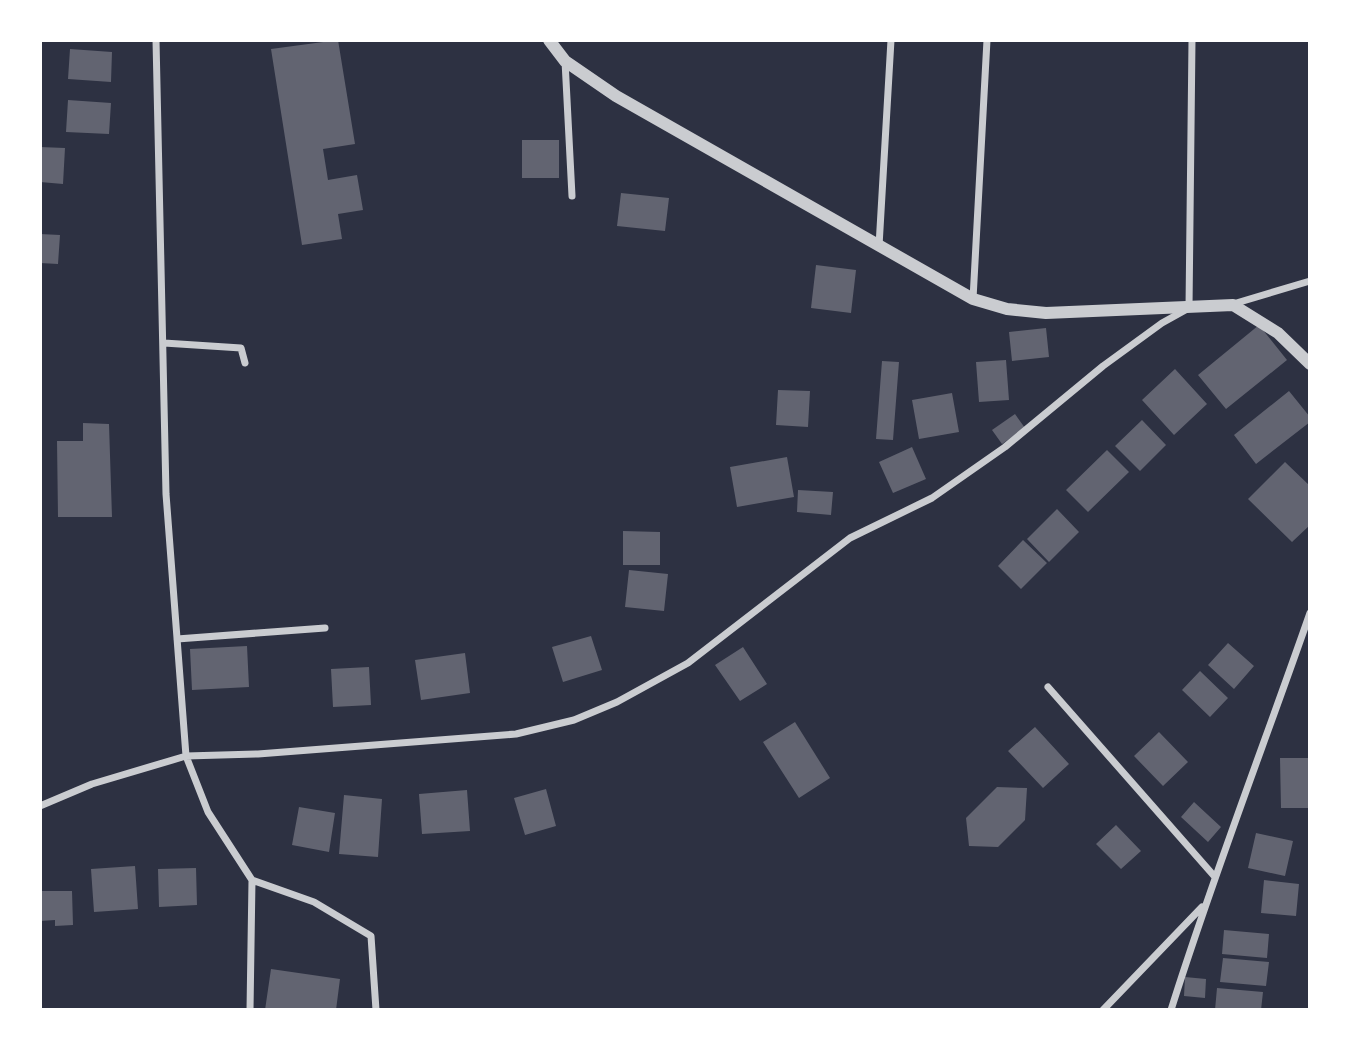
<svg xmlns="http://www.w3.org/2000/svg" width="1350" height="1050" font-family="Manrope,sans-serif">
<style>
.building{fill:#626471}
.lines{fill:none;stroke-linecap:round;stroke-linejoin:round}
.minor{stroke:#caccd0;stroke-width:7}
.tertiary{stroke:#caccd0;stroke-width:12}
</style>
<rect width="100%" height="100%" fill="#2d3142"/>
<path class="building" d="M 338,40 L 355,144 L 323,149 L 328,180 L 357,175 L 363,210 L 338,214 L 342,239 L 302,245 L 271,49 Z
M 70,49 L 112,52 L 111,82 L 68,79 Z
M 68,100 L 111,103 L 109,134 L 66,132 Z
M 522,140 L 559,140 L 559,178 L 522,178 Z
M 40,147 L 65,148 L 63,184 L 40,182 Z
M 621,193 L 669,198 L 665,231 L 617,226 Z
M 40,234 L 60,235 L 58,264 L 40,263 Z
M 816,265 L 856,270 L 851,313 L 811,308 Z
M 1259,325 L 1287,360 L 1226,409 L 1198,375 Z
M 1046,328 L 1049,357 L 1012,361 L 1009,332 Z
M 1006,360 L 1009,400 L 979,402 L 976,362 Z
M 882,361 L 899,362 L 893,440 L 876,439 Z
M 1175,369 L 1207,404 L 1174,435 L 1142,400 Z
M 778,390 L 810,391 L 808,427 L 776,425 Z
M 1289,391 L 1310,417 L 1310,422 L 1256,464 L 1234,435 Z
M 952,393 L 959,432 L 919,439 L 912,400 Z
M 1015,414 L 1025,428 L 1002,444 L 992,430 Z
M 1142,420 L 1166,445 L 1140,471 L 1115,446 Z
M 83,423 L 109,424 L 112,517 L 58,517 L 57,441 L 83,441 Z
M 912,447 L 926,479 L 893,493 L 879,462 Z
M 1107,450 L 1129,472 L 1088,512 L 1066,490 Z
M 787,457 L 794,497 L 737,507 L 730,467 Z
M 1285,462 L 1310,486 L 1310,525 L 1292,542 L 1248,499 Z
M 798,490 L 833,492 L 831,515 L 797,512 Z
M 1057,509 L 1079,532 L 1049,562 L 1027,539 Z
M 623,531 L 660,532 L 660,565 L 623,565 Z
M 1023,540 L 1047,563 L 1021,589 L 998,566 Z
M 629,570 L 668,574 L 664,611 L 625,607 Z
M 591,636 L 602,670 L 563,682 L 552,647 Z
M 1228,643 L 1254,666 L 1234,689 L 1208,665 Z
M 247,646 L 249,687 L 192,690 L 190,649 Z
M 743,647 L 767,684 L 740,701 L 715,665 Z
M 465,653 L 470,693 L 421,700 L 415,660 Z
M 369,667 L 371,705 L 333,707 L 331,669 Z
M 1200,671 L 1228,698 L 1210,717 L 1182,690 Z
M 795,722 L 830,778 L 799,798 L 763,742 Z
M 1035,727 L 1069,764 L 1043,788 L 1008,751 Z
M 1159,732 L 1188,762 L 1163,786 L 1134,756 Z
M 1280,758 L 1310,758 L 1310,808 L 1281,808 Z
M 997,787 L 1027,788 L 1025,820 L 998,847 L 969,846 L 966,818 Z
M 546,789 L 556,826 L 525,835 L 514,798 Z
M 467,790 L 470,831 L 422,834 L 419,794 Z
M 344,795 L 382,799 L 378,857 L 339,854 Z
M 1194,802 L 1221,827 L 1208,842 L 1181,817 Z
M 299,807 L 335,813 L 329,852 L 292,845 Z
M 1116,825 L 1141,851 L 1121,869 L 1096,844 Z
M 1256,833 L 1293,841 L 1285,876 L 1248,868 Z
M 135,866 L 138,909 L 94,912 L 91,869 Z
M 196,868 L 197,905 L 159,907 L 158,869 Z
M 1264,880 L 1299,884 L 1296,916 L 1261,913 Z
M 40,891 L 72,891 L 73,925 L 55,926 L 55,920 L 40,921 Z
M 1224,930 L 1269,934 L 1267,958 L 1222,954 Z
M 1223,958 L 1269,962 L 1266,986 L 1220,982 Z
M 271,969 L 340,979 L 336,1010 L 265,1010 Z
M 1185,977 L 1206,979 L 1205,998 L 1184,996 Z
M 1217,988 L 1263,992 L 1261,1010 L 1215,1010 Z"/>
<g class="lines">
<path class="minor" d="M 156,40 L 166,494 L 186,756 L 208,812 L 252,880 L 250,1010
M 565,61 L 572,196
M 879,246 L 891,40
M 973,299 L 987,40
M 1233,304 L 1310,281
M 164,343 L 241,348 L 245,363
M 177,639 L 325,628
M 1048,687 L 1215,877
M 40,806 L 92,784 L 186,756 L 258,754 L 516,734 L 574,720 L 617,702 L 688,663 L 850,538 L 932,498 L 1005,447 L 1103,366 L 1162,323 L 1189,308 L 1192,40
M 252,880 L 314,902 L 371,936 L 376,1010
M 1103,1010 L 1202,907
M 1171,1010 C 1213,876 1264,745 1310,613"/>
<path class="tertiary" d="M 549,40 L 565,61 L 616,96 L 973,299 L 1007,309 L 1046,313 L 1233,305 L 1278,333 L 1310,364"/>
</g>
<rect width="1350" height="1050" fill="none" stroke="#ffffff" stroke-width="84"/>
</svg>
